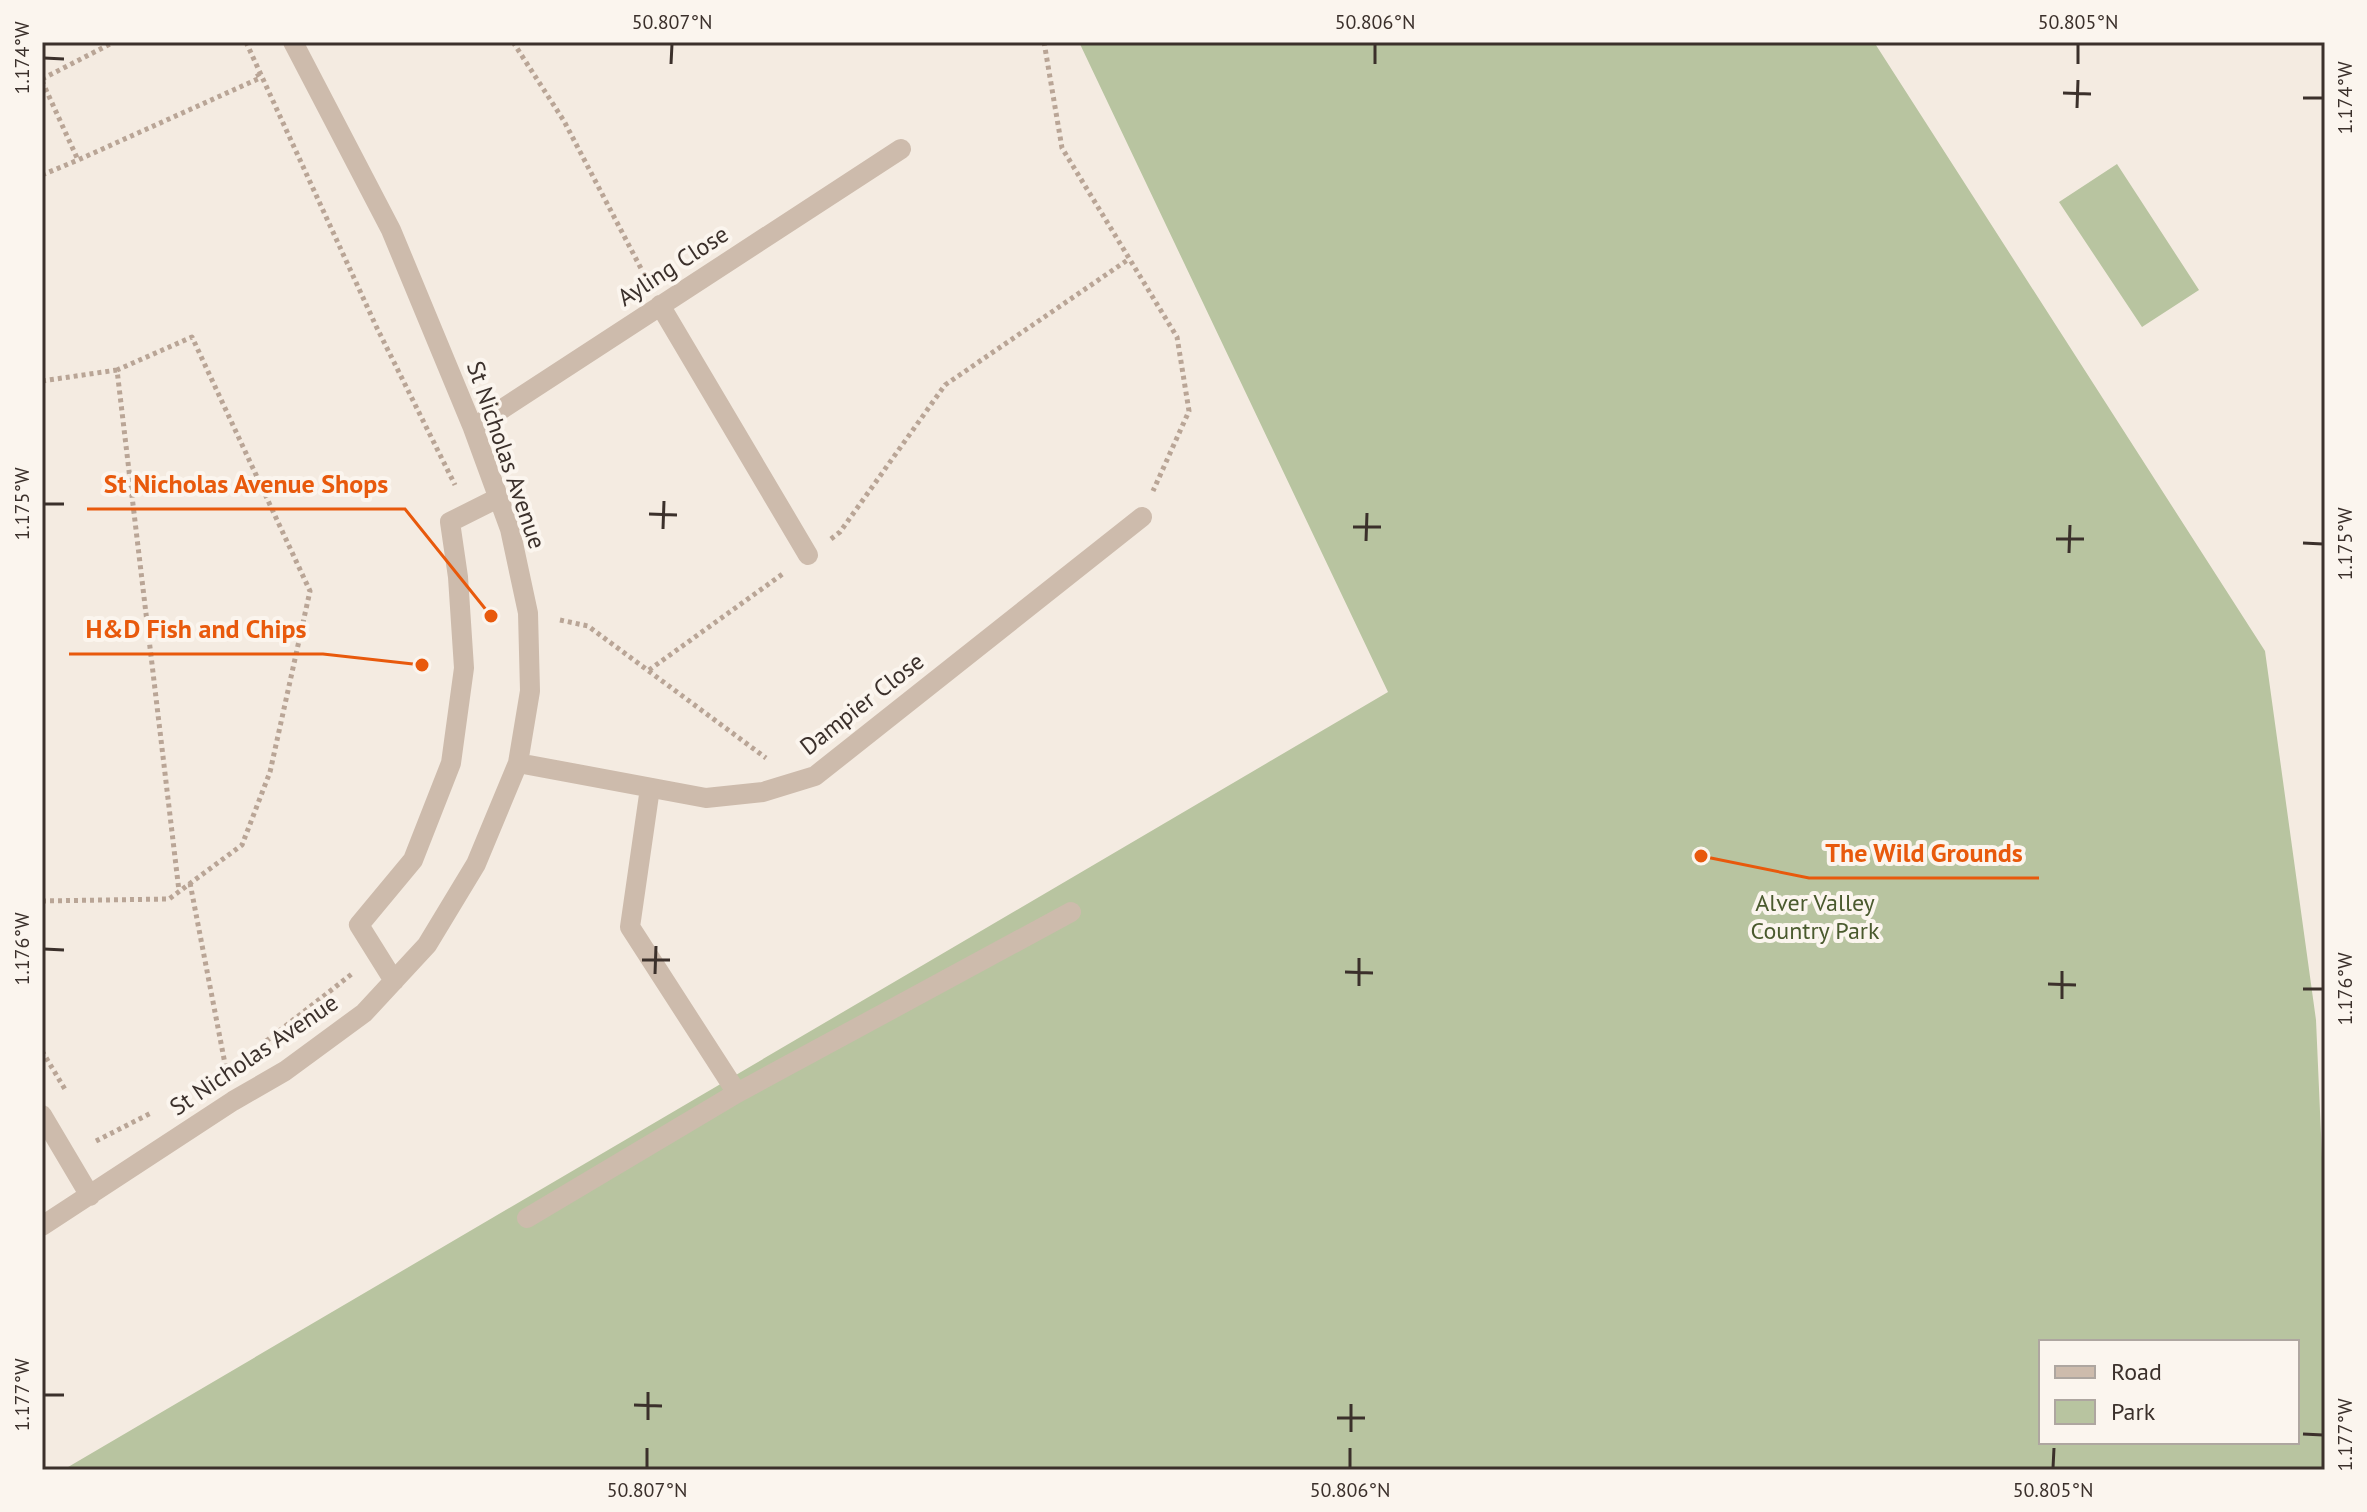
<svg xmlns="http://www.w3.org/2000/svg" width="2367" height="1512" font-family="'PT Sans',sans-serif">
<style>
.green{fill:#b8c4a0;fill-rule:evenodd}
.lines{fill:none;stroke-linecap:round;stroke-linejoin:round}
.path{stroke:#b9a596;stroke-width:5;stroke-dasharray:4 4;stroke-linecap:butt}
.minor{stroke:#cdbbac;stroke-width:20}
.ticks{fill:none;stroke:#3b302b;stroke-width:3}
.labels{text-anchor:middle;stroke-width:8;stroke-linejoin:round;paint-order:stroke}
.street-label{font-size:24px;fill:#3b302b;stroke:#fbf5ee}
.park-label{font-size:24px;fill:#4a5a2e;stroke:#fbf5ee}
.leader{fill:none;stroke:#e8590c;stroke-width:3}
.callout-dot{fill:#e8590c;stroke:#fbf5ee;stroke-width:3}
.callout-label{font-size:26px;text-anchor:middle;font-weight:bold;fill:#e8590c;stroke:#fbf5ee;stroke-width:8;stroke-linejoin:round;paint-order:stroke}
.neatline{fill:none;stroke:#3b302b;stroke-width:3}
.ticks-label{font-size:20px;text-anchor:middle;fill:#3b302b}
</style>
<rect width="100%" height="100%" fill="#f4ebe1"/>
<path class="green" d="M 1079,42 L 1874,42 L 2265,651 L 2316,1020 L 2325,1226 L 2325,1470 L 63,1470 L 1388,692 ZM 2041,1342 L 2297,1342 L 2297,1442 L 2041,1442 Z
M 2117,164 L 2199,290 L 2142,327 L 2059,202 Z"/>
<g class="lines">
<path class="path" d="M 246,42 L 376,326 L 455,485
M 513,42 L 564,121 L 646,278
M 1044,42 L 1062,148 L 1177,337 L 1189,411 L 1153,491
M 42,79 L 114,42
M 42,81 L 78,160 L 260,78 L 257,73
M 42,175 L 78,160
M 42,381 L 117,370
M 831,539 L 840,532 L 945,385 L 1129,259
M 560,620 L 588,626 L 766,758
M 649,670 L 784,573
M 190,883 L 226,1069
M 42,901 L 169,899 L 242,845 L 270,772 L 310,591 L 192,337 L 117,370 L 179,891
M 260,1046 L 353,973
M 42,1051 L 66,1091
M 96,1141 L 153,1112"/>
<path class="minor" d="M 660,305 L 808,555
M 473,428 L 901,149
M 518,763 L 706,798 L 763,792 L 815,776 L 1142,517
M 650,788 L 630,927 L 737,1093
M 394,981 L 359,925 L 413,860 L 451,763 L 464,668 L 458,577 L 450,522 L 498,498
M 42,1115 L 90,1196
M 527,1218 L 737,1093 L 1071,912
M 42,1226 L 233,1101 L 285,1071 L 364,1013 L 427,945 L 476,864 L 518,763 L 530,691 L 528,613 L 510,529 L 473,428 L 391,230 L 293,42"/>
</g>
<path class="ticks" d="M 44,58 L 64,59M 671,64 L 672,44M 1375,64 L 1375,44M 2078,64 L 2078,44M 2063,93 L 2091,94M 2303,98 L 2323,98M 2077,108 L 2078,80M 44,504 L 64,504M 649,514 L 677,515M 1353,527 L 1381,527M 663,529 L 664,501M 2056,539 L 2084,539M 1366,541 L 1367,513M 2303,543 L 2323,544M 2069,553 L 2070,525M 44,949 L 64,950M 642,960 L 670,960M 1345,972 L 1373,973M 655,974 L 656,946M 2048,984 L 2076,985M 1359,986 L 1359,958M 2303,989 L 2323,989M 2062,999 L 2062,971M 44,1395 L 64,1395M 634,1405 L 662,1406M 1337,1418 L 1365,1418M 648,1420 L 648,1392M 1351,1432 L 1351,1404M 2303,1434 L 2323,1435M 647,1468 L 647,1448M 1350,1468 L 1350,1448M 2053,1468 L 2054,1448"/>
<g class="labels">
<g class="street-label">
<text transform="translate(673 266) rotate(-33)" y="8">Ayling Close</text>
<text transform="translate(506 455) rotate(71)" y="8">St Nicholas Avenue</text>
<text transform="translate(862 704) rotate(-38)" y="8">Dampier Close</text>
<text transform="translate(254 1055) rotate(-34)" y="8">St Nicholas Avenue</text>
</g>
<g class="park-label">
<text x="1815" y="911">Alver Valley<tspan x="1815" dy="28">Country Park</tspan></text>
</g>
</g>
<path class="leader" d="M491 616L405 509H87M422 665L323 654H69M1701 856L1809 878H2039"/>
<g class="callout-dot">
<circle cx="491" cy="616" r="8"/>
<circle cx="422" cy="665" r="8"/>
<circle cx="1701" cy="856" r="8"/>
</g>
<g class="callout-label">
<text x="246" y="493">St Nicholas Avenue Shops</text>
<text x="196" y="638">H&amp;D Fish and Chips</text>
<text x="1924" y="862">The Wild Grounds</text>
</g>
<rect width="2367" height="1512" fill="none" stroke="#fbf5ee" stroke-width="88"/>
<rect x="2039" y="1340" width="260" height="104" fill="#fbf5ee" stroke="#aea6a0" stroke-width="2"/>
<rect x="2055" y="1366" width="40" height="12" fill="#cdbbac" stroke="#aea6a0" stroke-width="2"/>
<text x="2111" y="1380" font-size="24" fill="#3b302b">Road</text>
<rect x="2055" y="1400" width="40" height="24" fill="#b8c4a0" stroke="#aea6a0" stroke-width="2"/>
<text x="2111" y="1420" font-size="24" fill="#3b302b">Park</text>
<rect x="44" y="44" width="2279" height="1424" class="neatline"/>
<g class="ticks-label">
<text x="672" y="29">50.807°N</text>
<text x="1375" y="29">50.806°N</text>
<text x="2078" y="29">50.805°N</text>
<text transform="translate(22 58) rotate(-90)" y="7">1.174°W</text>
<text transform="translate(2345 98) rotate(-90)" y="7">1.174°W</text>
<text transform="translate(22 504) rotate(-90)" y="7">1.175°W</text>
<text transform="translate(2345 544) rotate(-90)" y="7">1.175°W</text>
<text transform="translate(22 949) rotate(-90)" y="7">1.176°W</text>
<text transform="translate(2345 989) rotate(-90)" y="7">1.176°W</text>
<text transform="translate(22 1395) rotate(-90)" y="7">1.177°W</text>
<text transform="translate(2345 1435) rotate(-90)" y="7">1.177°W</text>
<text x="647" y="1497">50.807°N</text>
<text x="1350" y="1497">50.806°N</text>
<text x="2053" y="1497">50.805°N</text>
</g>
</svg>
